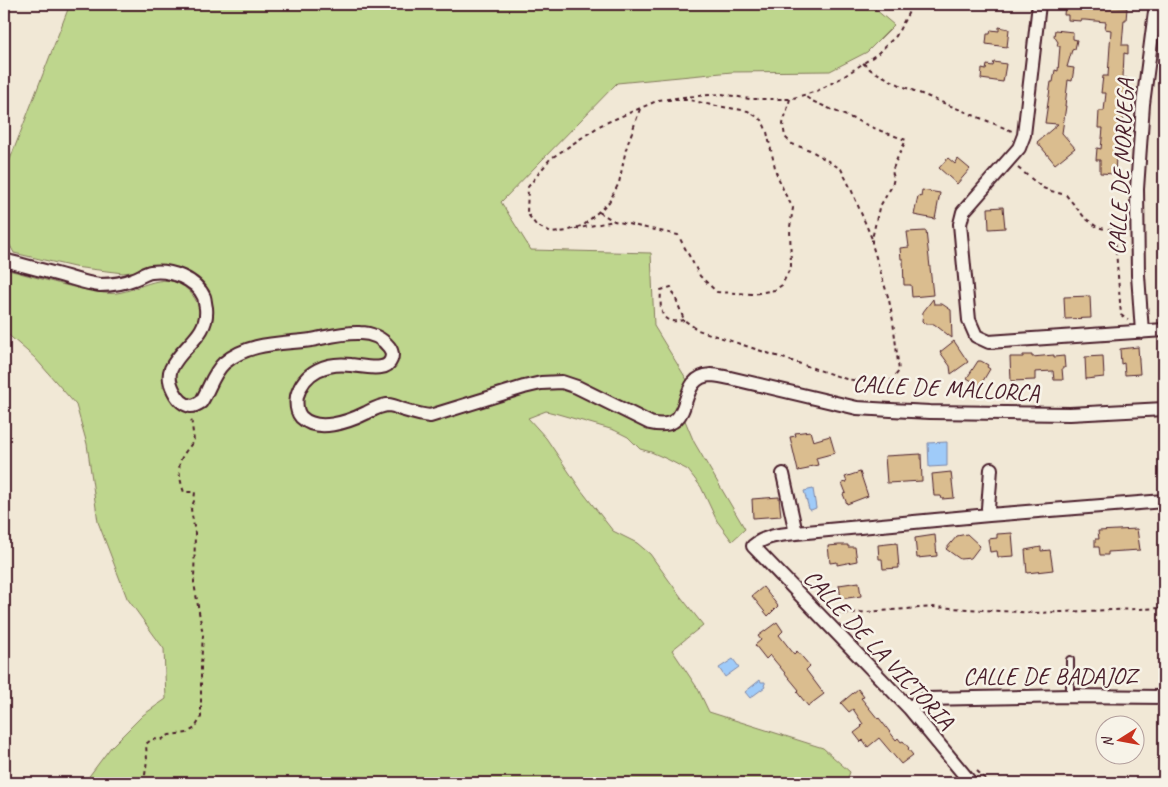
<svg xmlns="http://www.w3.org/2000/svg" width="1168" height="787" font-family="Caveat,sans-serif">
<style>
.green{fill:#bed68d;stroke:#847a5c}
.water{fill:#9fcbf9;stroke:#7d86a7}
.building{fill:#dabd8f;stroke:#4a1f2b}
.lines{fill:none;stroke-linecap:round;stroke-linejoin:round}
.lane-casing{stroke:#4a1f2b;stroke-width:10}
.street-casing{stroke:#4a1f2b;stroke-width:16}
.path{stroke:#4a1f2b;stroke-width:2;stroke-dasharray:4 4;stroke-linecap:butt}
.lane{stroke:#f7f3e8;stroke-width:6}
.street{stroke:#f7f3e8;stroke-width:12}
.labels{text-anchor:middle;stroke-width:5;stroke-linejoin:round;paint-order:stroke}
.street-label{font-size:24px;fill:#4a1f2b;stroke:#f7f3e8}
</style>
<rect width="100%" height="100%" fill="#f1e8d6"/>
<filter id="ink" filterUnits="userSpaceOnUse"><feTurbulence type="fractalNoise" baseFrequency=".02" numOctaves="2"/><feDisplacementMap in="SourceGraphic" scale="10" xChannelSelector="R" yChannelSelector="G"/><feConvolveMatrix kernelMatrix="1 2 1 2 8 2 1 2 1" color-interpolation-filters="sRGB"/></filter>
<g filter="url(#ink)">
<path class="green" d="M 70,4 L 869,4 L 894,25 L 867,52 L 830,71 L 732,72 L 617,83 L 501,202 L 531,250 L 651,253 L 654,326 L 687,380 L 679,406 L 694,442 L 745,529 L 732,541 L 717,521 L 701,487 L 688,470 L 667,459 L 651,452 L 640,449 L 628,437 L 614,430 L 558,414 L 546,411 L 528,418 L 546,438 L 581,490 L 613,531 L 637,543 L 650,554 L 681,597 L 703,625 L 672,650 L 698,689 L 709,712 L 823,748 L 850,772 L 846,783 L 87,783 L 87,779 L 111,747 L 143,715 L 166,699 L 164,649 L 127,598 L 98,522 L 87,444 L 76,405 L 35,358 L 4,331 L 4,269 C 37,277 70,288 104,293 C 135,298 162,263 190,292 C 197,300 201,309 199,320 C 199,325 193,331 190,336 C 175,354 162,363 163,388 L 176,384 L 175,369 L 203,336 L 209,296 L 193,275 L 171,267 L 123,273 L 74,267 L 14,253 L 4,234 L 4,175 Z"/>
<path class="water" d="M 947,442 L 947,466 L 929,467 L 928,443 Z
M 813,489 L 816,508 L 811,510 L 809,509 L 804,491 Z
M 733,659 L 739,667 L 725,677 L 719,668 Z
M 760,680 L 761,682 L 765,682 L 765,684 L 764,685 L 765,687 L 750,698 L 745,692 Z"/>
<path class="building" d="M 1065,4 L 1107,4 L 1107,7 L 1127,8 L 1126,20 L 1124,20 L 1122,45 L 1128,45 L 1128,54 L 1124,53 L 1123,78 L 1127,78 L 1123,112 L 1124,112 L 1122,138 L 1117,138 L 1115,174 L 1100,173 L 1100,160 L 1096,160 L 1097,148 L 1101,149 L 1103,128 L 1098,128 L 1099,111 L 1104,111 L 1106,93 L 1101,93 L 1103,76 L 1108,76 L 1111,30 L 1105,29 L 1106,22 L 1085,20 L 1081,20 L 1081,21 L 1068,20 L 1068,15 L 1064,15 Z
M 999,27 L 1009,29 L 1007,47 L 986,44 L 987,34 L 990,34 L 991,30 L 999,31 Z
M 1055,30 L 1073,32 L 1073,39 L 1077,40 L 1075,49 L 1072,50 L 1067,67 L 1074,68 L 1072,81 L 1068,80 L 1065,106 L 1066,106 L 1062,133 L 1075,148 L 1055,164 L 1037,142 L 1058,124 L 1045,123 L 1051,82 L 1053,82 L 1055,70 L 1058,71 L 1060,46 L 1057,46 L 1058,42 L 1054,36 Z
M 994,62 L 1006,64 L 1003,82 L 981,79 L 982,69 L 986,70 L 987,65 L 993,66 Z
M 948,158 L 955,164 L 958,159 L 970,169 L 957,184 L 939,168 Z
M 922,190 L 940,193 L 935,219 L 914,215 L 918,196 L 921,197 Z
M 1003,207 L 1005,228 L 989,229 L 988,208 Z
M 926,231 L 933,295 L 912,297 L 911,285 L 904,285 L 903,259 L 901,259 L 900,248 L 909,247 L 907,232 Z
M 1090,296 L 1091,318 L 1065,319 L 1064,297 Z
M 933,299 L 934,304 L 942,304 L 951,310 L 952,338 L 934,324 L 925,324 L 922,321 L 923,312 Z
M 954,341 L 968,362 L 951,374 L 950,366 L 940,352 Z
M 1138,347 L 1140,374 L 1125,375 L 1124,363 L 1121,364 L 1120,349 Z
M 1023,355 L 1032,355 L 1032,357 L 1054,355 L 1054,357 L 1064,356 L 1065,368 L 1062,368 L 1063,380 L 1054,380 L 1053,371 L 1035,372 L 1035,380 L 1011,381 L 1010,357 L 1023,357 Z
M 1103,356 L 1104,377 L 1086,379 L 1085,357 Z
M 978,361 L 981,361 L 988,365 L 987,367 L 990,369 L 980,386 L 967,378 Z
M 810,431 L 813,441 L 830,436 L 835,453 L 816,458 L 818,465 L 808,467 L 808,469 L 798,471 L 790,437 L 796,436 L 795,433 Z
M 921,454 L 922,481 L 887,483 L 885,456 Z
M 860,472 L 868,496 L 847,504 L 843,494 L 846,493 L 842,483 L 847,482 L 845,477 Z
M 951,472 L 954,498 L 942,499 L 941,496 L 934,496 L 932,474 Z
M 779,497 L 781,516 L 753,518 L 752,499 Z
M 1137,529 L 1140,550 L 1108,552 L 1108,555 L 1100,555 L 1099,547 L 1095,547 L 1095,539 L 1099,539 L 1098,531 Z
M 1012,533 L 1014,556 L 998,557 L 997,551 L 990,552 L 988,539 L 997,538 L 997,534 Z
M 967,534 L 980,546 L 971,558 L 960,559 L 946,549 L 957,536 Z
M 935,535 L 937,556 L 917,558 L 915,538 Z
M 897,543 L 899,568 L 883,569 L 882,559 L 879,559 L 878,545 Z
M 839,545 L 848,545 L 848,547 L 855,547 L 857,561 L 837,565 L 837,562 L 830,563 L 828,546 Z
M 1041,547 L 1041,551 L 1050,550 L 1053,570 L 1027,573 L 1025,550 Z
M 859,582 L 861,596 L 841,599 L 839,585 Z
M 763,587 L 778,606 L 768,616 L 752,596 Z
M 777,622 L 783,631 L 779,635 L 794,654 L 797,651 L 810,666 L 806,670 L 824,694 L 808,706 L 797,692 L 799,690 L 770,655 L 766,659 L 755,645 L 761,640 L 758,636 Z
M 858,689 L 864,697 L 861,698 L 878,719 L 879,718 L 896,740 L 898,738 L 901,742 L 903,741 L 909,748 L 908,749 L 913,755 L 901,764 L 879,738 L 868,747 L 863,740 L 861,742 L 854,733 L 862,727 L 861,726 L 863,724 L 853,709 L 849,712 L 841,703 Z"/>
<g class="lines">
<defs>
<path id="lane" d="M 1070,660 L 1070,696"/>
<path id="street" d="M 1039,4 L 1024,135 L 1019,148 L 963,212 L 960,224 L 969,320 L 976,336 L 989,342 L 1164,330
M 4,260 C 25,266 46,271 67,277 C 77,280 89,284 100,285 C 111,285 124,283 134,279 C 140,277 145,273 151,272 C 170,269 196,279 204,297 C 205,300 205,304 206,308 C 209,336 181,346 171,369 C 166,381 177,404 191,406 C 194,406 198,404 201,402 C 209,390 213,373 224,363 C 249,342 281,344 311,340 C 327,337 343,332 360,333 C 371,333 382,338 389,347 C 395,355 391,366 381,367 C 372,369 361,366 351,365 C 327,362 304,371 297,396 C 296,403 296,411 301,417 C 317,433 348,422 366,413 C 372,410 379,406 387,405 C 391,405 397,407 401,409 C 411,412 420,415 430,416 L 524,387 L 541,383 L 562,382 L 577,387 L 650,423 C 699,434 673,377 711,375 C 717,375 724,377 730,378 L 857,408 L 891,410 L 930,412 L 1070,414 L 1164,409
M 1142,332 L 1138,275 L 1137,189 L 1143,104 L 1156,4
M 783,474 L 796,533
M 989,515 L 988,508 L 991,469
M 909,708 L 918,702 L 926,699 L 1070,696 L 1164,697
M 971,783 L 909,708 L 753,546 C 766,535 781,535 796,533 L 989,515 L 1164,501"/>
</defs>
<use href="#lane" class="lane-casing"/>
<use href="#street" class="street-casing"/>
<path class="path" d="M 863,63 L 871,70 L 902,86 L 1012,131
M 790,99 L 783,124 L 785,137 L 792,144 L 810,150 L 841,169 L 851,189 L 872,239
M 640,109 L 626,149 L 619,183 L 609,202 L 584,225 L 567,231 L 551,233 L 536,225 L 527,213 L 528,187 L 550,159 L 601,125 L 659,100 L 684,97 L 722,94 L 750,99 L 790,99 L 817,91 L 843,77 L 877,54 L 896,36 L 913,4
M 1018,168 L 1043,188 L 1051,191 L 1066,195 L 1085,218 L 1097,227 L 1105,229 L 1126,229
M 599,212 L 614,221 L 678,235 L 700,276 L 717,292 L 753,294 L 775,290 L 782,285 L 791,266 L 790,227 L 793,208 L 785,194 L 776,172 L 767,132 L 762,120 L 748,111 L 711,105 L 690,100 L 667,100
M 575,229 L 614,221
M 1109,229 L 1115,237 L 1121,315 L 1128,320
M 684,320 C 659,326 660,309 661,290 L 671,287 L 676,299 L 684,320 L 698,330 L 846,379 L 867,382 L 892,380 L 899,371 L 893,321 L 889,300 L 872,244 L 872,239 L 879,208 L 892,186 L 894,178 L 892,171 L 896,161 L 906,140 L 881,131 L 812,101 L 803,95
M 837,617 L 840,614 L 933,607 L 1035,613 L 1164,608
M 977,771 L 990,783
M 146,783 L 145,775 L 147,760 L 146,744 L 152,739 L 161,740 L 169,735 L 187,733 L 195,728 L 201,717 L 201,665 L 203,635 L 194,583 L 195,533 L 191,509 L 194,501 L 195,492 L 184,492 C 181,485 178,469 180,462 C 182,455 189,447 194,441 L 191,417"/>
<use href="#lane" class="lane"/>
<use href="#street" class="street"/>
</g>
</g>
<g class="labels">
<g class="street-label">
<text transform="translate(1121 167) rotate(-87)" y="8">CALLE DE NORUEGA</text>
<text transform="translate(946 388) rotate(3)" y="8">CALLE DE MALLORCA</text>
<text transform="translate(879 649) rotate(47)" y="8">CALLE DE LA VICTORIA</text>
<text x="1050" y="684">CALLE DE BADAJOZ</text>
</g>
</g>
<rect width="1168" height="787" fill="none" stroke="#f7f3e8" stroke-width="20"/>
<rect x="10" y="10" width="1148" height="767" fill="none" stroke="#4a1f2b" stroke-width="2" filter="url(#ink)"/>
<g transform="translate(1120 740) rotate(259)"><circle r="24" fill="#f7f3e8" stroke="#b29e9c"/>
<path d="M0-4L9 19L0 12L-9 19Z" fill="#c8321e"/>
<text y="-8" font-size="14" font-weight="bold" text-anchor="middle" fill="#4a1f2b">N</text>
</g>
</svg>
